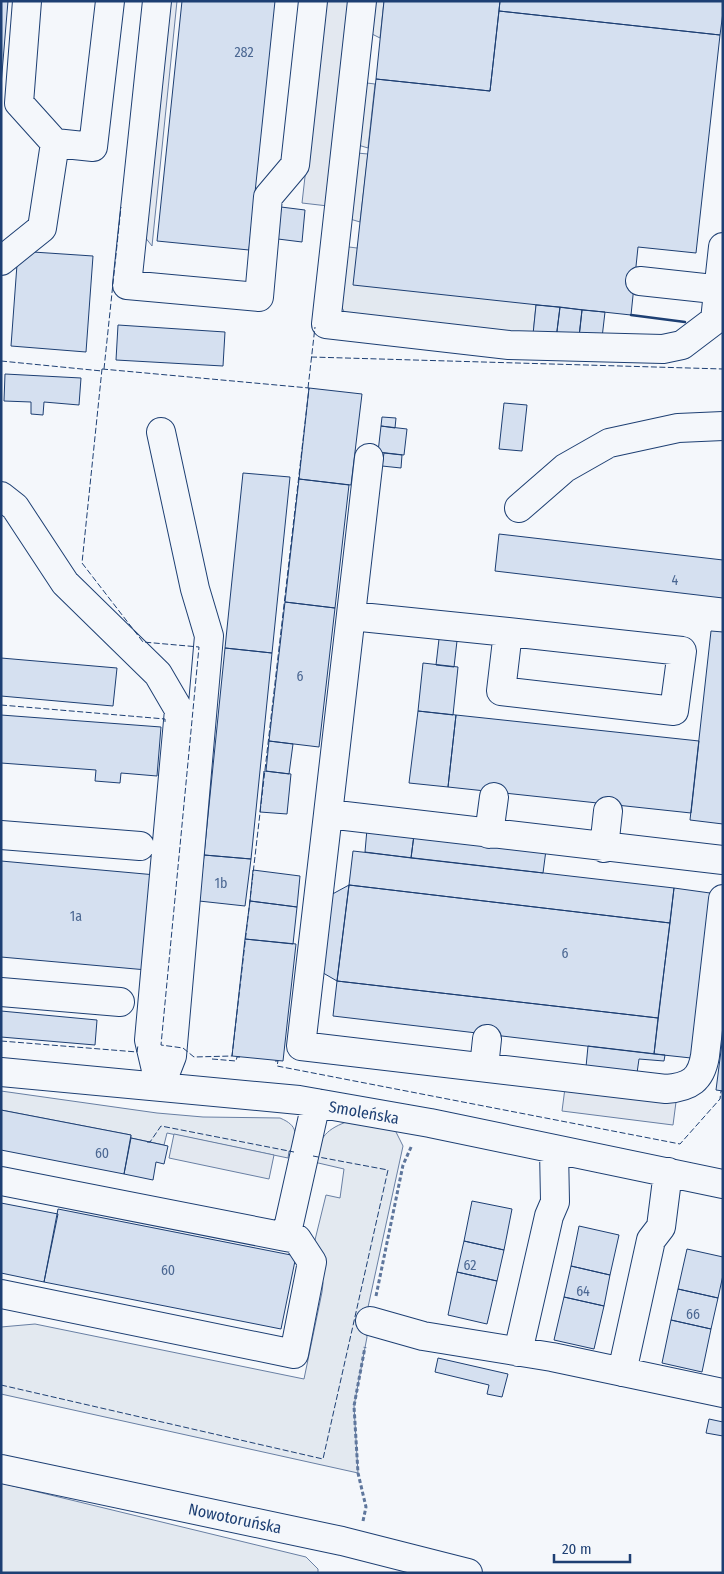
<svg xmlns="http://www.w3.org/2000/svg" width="724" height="1574" font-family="'Fira Sans Condensed',sans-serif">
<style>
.green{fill:#e3e9f0;stroke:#687fa3}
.parking{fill:#e3e8f0;stroke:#687fa3}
.building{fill:#d5e0f0;stroke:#1d3f73}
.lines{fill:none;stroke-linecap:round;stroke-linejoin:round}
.minor-casing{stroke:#1d3f73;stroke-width:30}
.major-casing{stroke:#1d3f73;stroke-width:30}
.path{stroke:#5e769c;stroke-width:3;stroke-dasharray:4 2.5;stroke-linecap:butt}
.minor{stroke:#f4f7fb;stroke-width:28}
.major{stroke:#f4f7fb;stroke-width:28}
.fence{stroke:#1d3f73;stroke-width:1;stroke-dasharray:6 2.5;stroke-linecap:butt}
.wall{stroke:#1d3f73;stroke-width:2.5}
.labels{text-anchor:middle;stroke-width:4;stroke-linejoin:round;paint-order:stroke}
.number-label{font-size:14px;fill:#4b6792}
.street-label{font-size:16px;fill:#1d3f73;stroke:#f4f7fb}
</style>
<rect width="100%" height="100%" fill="#f4f7fb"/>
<path class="green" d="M 373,1 L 384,1 L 380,38 L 372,34 Z
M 367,83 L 375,84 L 368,148 L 358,145 Z
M 357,153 L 368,154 L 360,222 L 350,219 Z
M 349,247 L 357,248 L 536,305 L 533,335 L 345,313 L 340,304 L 346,248 Z
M 1,1091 L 157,1113 L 203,1117 L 280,1118 C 299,1126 296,1134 293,1152 L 289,1151 L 288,1158 L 167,1133 L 164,1145 L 131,1138 L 131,1135 L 1,1110 Z
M 346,1122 L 394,1128 L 403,1146 L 365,1321 L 367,1337 L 354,1406 L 358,1473 L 1,1394 L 1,1327 L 35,1324 L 304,1379 L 322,1292 L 323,1283 L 314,1244 L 326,1195 L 340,1198 L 344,1169 L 314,1162 C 320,1139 323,1131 346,1122 Z
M 1,1483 L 306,1557 L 318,1569 L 318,1573 L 1,1573 Z"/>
<path class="parking" d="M 160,1 L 177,1 L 152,246 L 137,227 Z
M 325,1 L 352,1 L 328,206 L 302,203 Z
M 565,1088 L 676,1102 L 673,1125 L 562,1111 Z
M 174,1134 L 274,1155 L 269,1179 L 169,1158 Z"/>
<path class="building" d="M 1,1 L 8,1 L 1,85 Z
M 182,1 L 275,1 L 249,250 L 157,241 Z
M 384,1 L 500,1 L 490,91 L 376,79 Z
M 500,1 L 723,1 L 723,12 L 720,35 L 499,11 Z
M 499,11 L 720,35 L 696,253 L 638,247 L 631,315 L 353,285 L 376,79 L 490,91 Z
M 281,207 L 305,210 L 302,242 L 278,239 Z
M 18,251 L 93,256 L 86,352 L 11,346 Z
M 536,305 L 560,307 L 554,356 L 531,354 Z
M 560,307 L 582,310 L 577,357 L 554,354 Z
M 582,310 L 605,312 L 600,355 L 577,353 Z
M 118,325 L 225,332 L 223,366 L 116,360 Z
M 5,374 L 81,378 L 79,405 L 44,402 L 43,415 L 31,414 L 31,402 L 4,401 Z
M 309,388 L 362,394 L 351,485 L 299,479 Z
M 504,403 L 527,405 L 522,451 L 499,449 Z
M 382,417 L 396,418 L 395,428 L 381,426 Z
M 381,426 L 407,429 L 404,455 L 378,452 Z
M 384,453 L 402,455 L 401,468 L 382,466 Z
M 243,473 L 290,477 L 272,653 L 225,648 Z
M 299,479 L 349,485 L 335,608 L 285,602 Z
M 499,534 L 723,560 L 723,598 L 495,571 Z
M 285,602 L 335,608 L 319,747 L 269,741 Z
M 711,631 L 723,632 L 723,824 L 690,820 Z
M 439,639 L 457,641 L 454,667 L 436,665 Z
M 225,648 L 272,653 L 251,859 L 204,855 Z
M 1,658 L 117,668 L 113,706 L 1,696 Z
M 423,663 L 458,667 L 453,715 L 418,711 Z
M 418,711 L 456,715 L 448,787 L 409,783 Z
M 1,715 L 161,727 L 157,776 L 121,773 L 120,783 L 95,781 L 96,770 L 1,763 Z
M 456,715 L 699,741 L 691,813 L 448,787 Z
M 269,741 L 293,744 L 289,774 L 266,771 Z
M 264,771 L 291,774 L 287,814 L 260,812 Z
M 367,829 L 414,835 L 411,858 L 365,852 Z
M 414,835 L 546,850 L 543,873 L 411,858 Z
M 353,851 L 674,888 L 670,923 L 349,885 Z
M 204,855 L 251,859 L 245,906 L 199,901 Z
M 1,861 L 156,875 L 147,970 L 1,957 Z
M 253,870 L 300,876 L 297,907 L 250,901 Z
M 349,885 L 670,923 L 658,1018 L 337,981 Z
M 349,885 L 337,981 L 318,970 L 327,897 Z
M 674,888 L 710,893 L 691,1058 L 654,1054 Z
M 250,901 L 297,907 L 293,944 L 245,939 Z
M 245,939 L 296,944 L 283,1061 L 232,1056 Z
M 337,981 L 658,1018 L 654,1054 L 333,1016 Z
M 1,1011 L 97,1020 L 95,1045 L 1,1037 Z
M 723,1035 L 723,1091 L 716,1090 Z
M 588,1046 L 665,1055 L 664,1061 L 639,1059 L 637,1073 L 586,1067 Z
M 1,1110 L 131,1135 L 124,1174 L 1,1150 Z
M 131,1138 L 168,1146 L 164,1164 L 156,1162 L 153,1180 L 124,1174 Z
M 472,1201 L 512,1209 L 504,1250 L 464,1241 Z
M 1,1203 L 58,1214 L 44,1282 L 1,1273 Z
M 58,1209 L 296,1256 L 281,1329 L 44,1282 Z
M 579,1226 L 619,1235 L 610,1275 L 571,1266 Z
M 464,1241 L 504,1250 L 497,1281 L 457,1272 Z
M 687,1249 L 723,1257 L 723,1275 L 718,1298 L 678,1289 Z
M 571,1266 L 610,1275 L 604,1306 L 564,1297 Z
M 457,1272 L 497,1281 L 487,1324 L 448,1315 Z
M 678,1289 L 718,1298 L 711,1329 L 671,1320 Z
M 564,1297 L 604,1306 L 594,1349 L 554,1340 Z
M 671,1320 L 711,1329 L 702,1372 L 662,1363 Z
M 438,1358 L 508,1374 L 502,1397 L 487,1394 L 489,1385 L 435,1372 Z
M 709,1419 L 723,1422 L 723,1436 L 706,1433 Z"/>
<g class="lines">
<defs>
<path id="minor" d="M 157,1 L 127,285 L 259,297 L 268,197 L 295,165 L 313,1
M 362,1 L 326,324 L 509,345 L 663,349 L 682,345 L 715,320 L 723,247
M 55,143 L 93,147 L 110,1
M 1,261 L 42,228 L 55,143 L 19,103 L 27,1
M 640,281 L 723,290
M 1,496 L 15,507 L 65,583 L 158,674 L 179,710 L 149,1040 L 160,1087
M 519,508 L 565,468 L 609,443 L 678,428 L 723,426
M 351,616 L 508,632 L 501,691 L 674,711 L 682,651 L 508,632
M 328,814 L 369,458
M 489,834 L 494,797
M 1,835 L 140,846
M 604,848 L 608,811
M 723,860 L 328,814 L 301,1046 L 666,1089 C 690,1087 701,1080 705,1056 L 723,899
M 1,992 L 120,1002
M 484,1067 L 487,1039
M 1,1072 L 299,1100 L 430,1123 L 723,1184
M 160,1087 L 172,1056 L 209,636 L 195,589 L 161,432
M 1,1181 L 286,1237 L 316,1103
M 1,1294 L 294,1354 L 312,1262 L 297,1239 L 286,1237
M 370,1321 L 423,1336 L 552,1357 L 723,1393
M 518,1352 L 549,1216 L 555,1202 L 554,1149
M 622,1372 L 651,1240 L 661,1227 L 668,1172"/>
<path id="major" d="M 1,1469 L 342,1541 L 468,1573"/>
</defs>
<use href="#minor" class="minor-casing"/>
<use href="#major" class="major-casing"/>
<path class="path" d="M 376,1296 L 403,1165 L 412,1145
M 363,1521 L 366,1507 L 358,1473 L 354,1406 L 365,1347"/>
<use href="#minor" class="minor"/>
<use href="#major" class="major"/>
<path class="fence" d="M 311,357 L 723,369
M 1,361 L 102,371
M 102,369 L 309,388 L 232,1056 L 194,1057 L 183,1048 L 161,1045 L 199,647 L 143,642 L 82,563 Z
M 104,369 L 121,207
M 308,388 L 315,327
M 1,705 L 165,719 L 165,722
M 1,1041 L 137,1052 L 138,1045
M 212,1059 L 236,1061 L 237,1057 L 240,1057
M 275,1061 L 278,1061 L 277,1066 L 680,1144 L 720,1099 L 721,1091 L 723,1091
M 147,1142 L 150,1142 L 161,1126 L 294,1152
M 1,1385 L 323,1459 L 388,1170 L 313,1156"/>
<path class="wall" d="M 631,315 L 685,322"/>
</g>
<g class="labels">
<g class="number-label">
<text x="244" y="57">282</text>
<text x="675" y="585">4</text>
<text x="300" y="681">6</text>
<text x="221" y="888">1b</text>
<text x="76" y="921">1a</text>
<text x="565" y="958">6</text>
<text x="102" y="1158">60</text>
<text x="470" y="1270">62</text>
<text x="168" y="1275">60</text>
<text x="583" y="1296">64</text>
<text x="693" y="1319">66</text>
</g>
<g class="street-label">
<text transform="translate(364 1112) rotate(10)" y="6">Smoleńska</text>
<text transform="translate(235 1518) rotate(12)" y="6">Nowotoruńska</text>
</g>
</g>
<rect width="724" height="1574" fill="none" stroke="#1d3f73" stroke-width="5"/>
<path d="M554 1554v8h76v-8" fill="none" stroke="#1d3f73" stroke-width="2.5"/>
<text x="562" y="1554" font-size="15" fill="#1d3f73" stroke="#f4f7fb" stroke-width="4" paint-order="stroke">20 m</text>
</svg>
